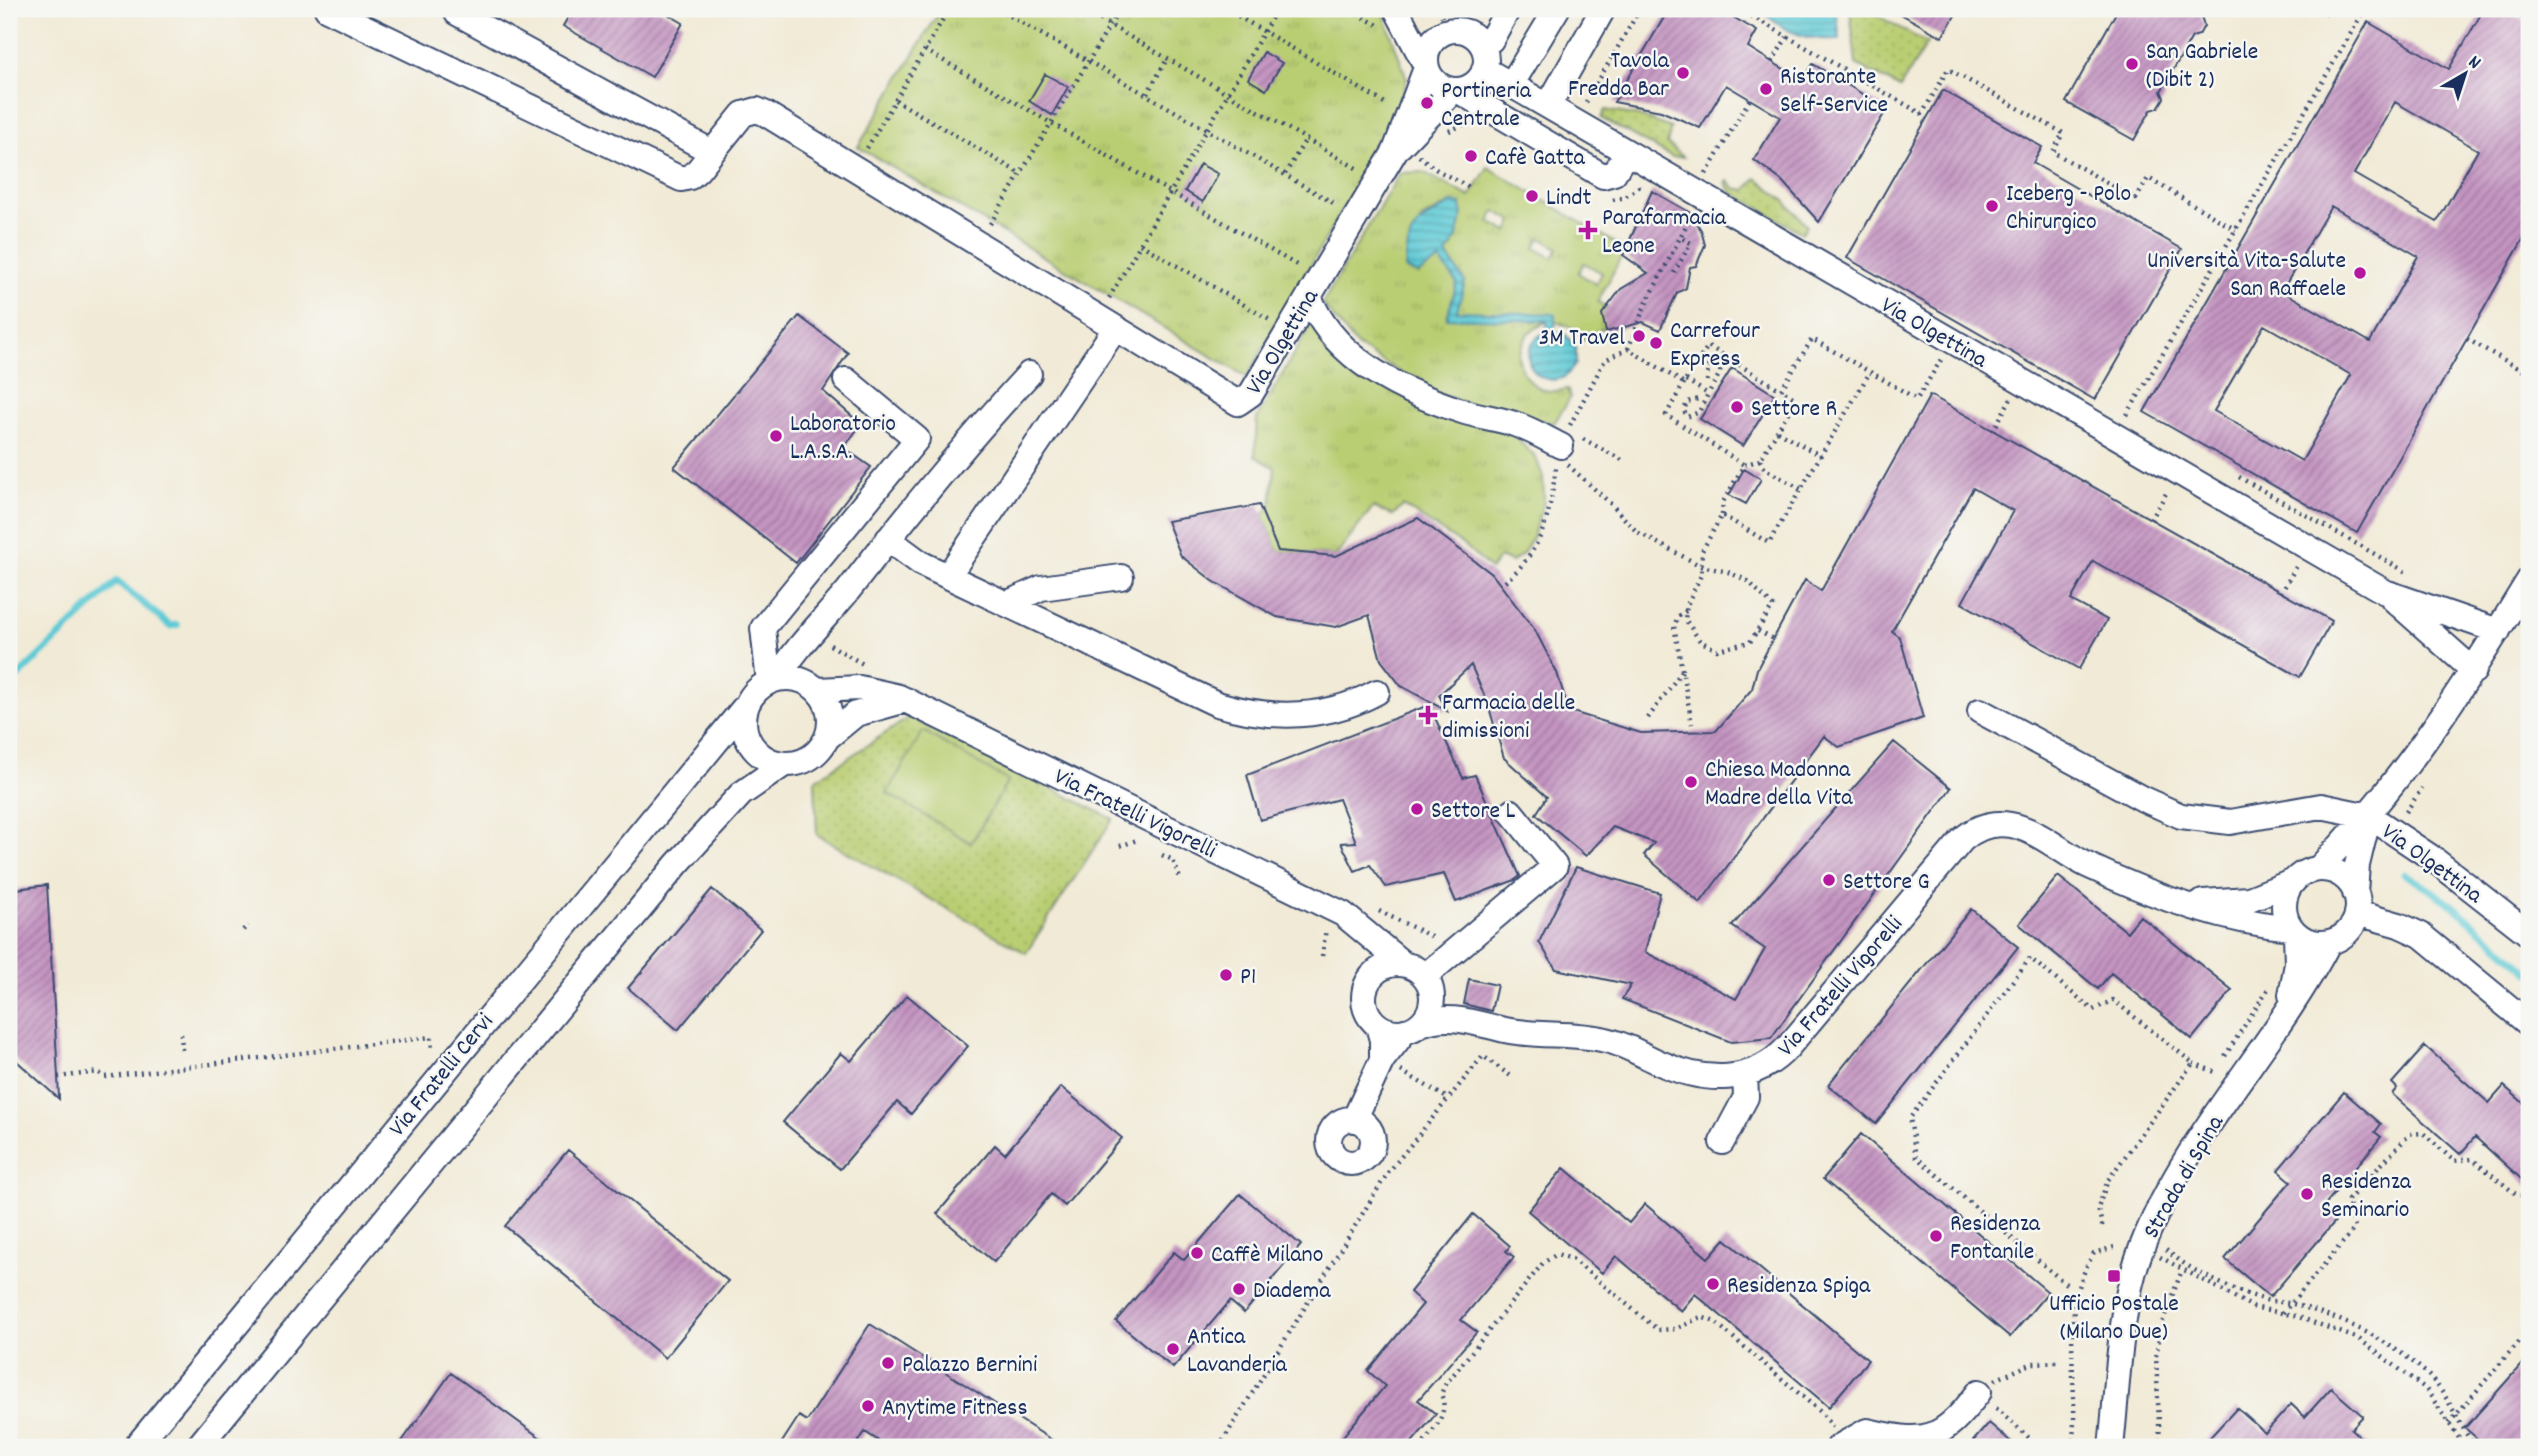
<svg xmlns="http://www.w3.org/2000/svg" width="2538" height="1456" font-family="Dekko,sans-serif">
<style>
.grass{fill:url(#grass-tufts);stroke:#6a7e68;stroke-width:2;fill-rule:evenodd}
.park{fill:url(#park-dots);stroke:#6a7e68;stroke-width:2}
.pitch{fill:#b9ce72;stroke:#6a7e68;stroke-width:2}
.water{fill:url(#water-rules);stroke:#3c7c9a;stroke-width:2}
.lines{fill:none;stroke-linecap:round;stroke-linejoin:round}
.stream{stroke:#5ecad5;stroke-width:7}
.building{fill:url(#building-hatch);fill-rule:evenodd}
.minor-casing{stroke:#3b4b70;stroke-width:28}
.path{stroke:#3b4b70;stroke-width:4.5;stroke-dasharray:2 5;stroke-linecap:butt}
.minor{stroke:#fff;stroke-width:24}
.poi-dot{fill:#b5179e;stroke:#f6f6f2;stroke-width:2.5}
.labels{text-anchor:middle;stroke-width:5;stroke-linejoin:round;paint-order:stroke}
.poi-label{font-size:24px;fill:#1b2f5e;stroke:#f6f6f2;text-anchor:start}
.street-label{font-size:24px;fill:#1b2f5e;stroke:#f6f6f2}
</style>
<defs>
<pattern id="grass-tufts" width="24" height="20" patternUnits="userSpaceOnUse" patternTransform="scale(1.75)"><rect width="24" height="20" fill="#b9ce72"/><path d="M3 7l-1-3M5 7V3M7 7l1-3M15 17l-1-3M17 17v-4M19 17l1-3" fill="none" stroke="#9eb165"/></pattern>
<pattern id="park-dots" width="8" height="8" patternUnits="userSpaceOnUse" patternTransform="scale(1.75)"><rect width="8" height="8" fill="#b9ce72"/><path d="M2 2h.1M6 6h.1" fill="none" stroke="#9eb165" stroke-width="1.8" stroke-linecap="round"/></pattern>
<pattern id="water-rules" width="6" height="5" patternUnits="userSpaceOnUse" patternTransform="scale(1.75)"><rect width="6" height="5" fill="#5ecad5"/><path d="M0 2.5h6" fill="none" stroke="#4da4b0"/></pattern>
<pattern id="building-hatch" width="6" height="6" patternUnits="userSpaceOnUse" patternTransform="scale(1.75)"><rect width="6" height="6" fill="#c494c1"/><path d="M-1 1l2-2M0 6l6-6M5 7l2-2" fill="none" stroke="#9e79a0"/></pattern>
</defs>
<rect width="100%" height="100%" fill="#f6f6f2"/>
<filter id="ink" filterUnits="userSpaceOnUse"><feTurbulence type="fractalNoise" baseFrequency=".0143" numOctaves="2"/><feDisplacementMap in="SourceGraphic" scale="14" xChannelSelector="R" yChannelSelector="G"/><feConvolveMatrix kernelMatrix="1 2 1 2 8 2 1 2 1" color-interpolation-filters="sRGB"/></filter>
<filter id="wash" filterUnits="userSpaceOnUse"><feTurbulence type="fractalNoise" baseFrequency=".00686" numOctaves="4" result="noise"/><feDisplacementMap in="SourceGraphic" scale="28" xChannelSelector="R" yChannelSelector="G"/><feGaussianBlur stdDeviation="1.57" result="paint"/><feColorMatrix in="noise" values="0 0 0 0 0 0 0 0 0 0 0 0 0 0 0 0 0 1.4 0 .05"/><feComposite in="paint" operator="in"/></filter>
<g filter="url(#wash)">
<rect width="100%" height="100%" fill="#f1ead6"/>
<path class="grass" d="M 941,9 L 1382,9 L 1407,79 L 1398,112 L 1247,377 L 858,147 Z
M 1488,167 L 1625,249 L 1598,302 L 1610,309 L 1613,322 L 1583,340 L 1571,327 L 1555,322 L 1554,314 L 1456,312 L 1465,282 L 1446,254 L 1453,247 L 1462,211 L 1451,203 L 1421,219 L 1418,274 L 1440,259 L 1457,283 L 1447,317 L 1547,321 L 1528,333 L 1518,355 C 1522,381 1540,397 1567,389 L 1571,397 L 1554,423 L 1468,404 L 1429,390 L 1357,346 L 1322,304 L 1400,173 L 1423,172 L 1470,197 ZM 1495,211 L 1513,221 L 1508,232 L 1489,222 ZM 1540,238 L 1558,248 L 1553,258 L 1535,248 ZM 1584,263 L 1602,273 L 1596,284 L 1578,273 Z
M 1312,323 L 1333,348 L 1509,431 L 1536,458 L 1543,477 L 1544,501 L 1532,538 L 1523,554 L 1511,562 L 1500,557 L 1491,569 L 1463,545 L 1403,506 L 1393,516 L 1373,507 L 1336,556 L 1278,551 L 1263,515 L 1271,506 L 1275,468 L 1255,456 L 1257,418 Z"/>
<path class="park" d="M 1850,9 L 1866,9 L 1927,43 L 1900,88 L 1856,64 Z
M 1605,110 L 1639,116 L 1671,128 L 1667,144 L 1683,157 L 1672,157 L 1601,118 Z
M 1757,178 L 1784,200 L 1807,225 L 1802,233 L 1731,192 L 1726,183 L 1728,181 L 1735,188 L 1745,190 Z
M 910,717 L 1113,819 L 1026,953 L 817,835 L 815,780 Z"/>
<path class="pitch" d="M 923,731 L 1008,781 L 971,843 L 887,793 Z"/>
<path class="water" d="M 1761,9 L 1836,9 L 1840,39 C 1809,41 1782,33 1761,9 Z
M 1451,203 L 1461,204 C 1464,219 1457,244 1446,254 L 1465,282 L 1457,311 L 1555,314 L 1555,332 L 1566,335 L 1576,348 L 1576,364 L 1565,377 C 1530,391 1513,345 1547,332 L 1547,321 L 1447,318 L 1457,283 L 1440,260 L 1418,274 L 1405,269 C 1408,223 1416,226 1451,203 Z"/>
<g class="lines">
<path class="stream" d="M 9,685 L 117,581 L 170,626 L 177,625
M 2405,874 L 2446,900 L 2529,972"/>
</g>
<g id="blocks">
<path class="building" d="M 573,9 L 659,9 L 683,23 L 652,77 L 563,26 Z
M 1669,9 L 1719,9 L 1757,31 L 1748,47 L 1772,62 L 1803,80 L 1813,64 L 1887,109 L 1819,222 L 1782,181 L 1754,160 L 1780,117 L 1726,85 L 1700,128 L 1661,111 L 1614,102 Z
M 1892,9 L 1959,9 L 1942,37 Z
M 2118,9 L 2199,9 L 2204,26 L 2199,35 L 2192,37 L 2161,91 L 2164,98 L 2158,108 L 2151,110 L 2134,140 L 2066,102 Z
M 2484,9 L 2505,9 L 2529,23 L 2529,229 L 2357,533 L 2144,412 L 2368,22 L 2449,69 ZM 2395,102 L 2478,150 L 2437,222 L 2354,174 ZM 2331,206 L 2418,256 L 2370,342 L 2282,291 ZM 2264,325 L 2351,375 L 2302,461 L 2214,411 Z
M 1264,52 L 1282,63 L 1266,90 L 1248,79 Z
M 1045,74 L 1068,87 L 1052,115 L 1029,101 Z
M 1943,90 L 2042,147 L 2033,163 L 2182,249 L 2095,400 L 1847,258 Z
M 1200,164 L 1218,174 L 1203,202 L 1185,191 Z
M 1652,191 L 1689,212 L 1701,230 L 1705,245 L 1696,266 L 1690,267 L 1686,288 L 1677,293 L 1660,330 L 1643,322 L 1606,332 L 1602,314 L 1621,289 L 1648,273 L 1623,255 Z
M 799,316 L 848,353 L 823,391 L 861,424 L 844,448 L 871,467 L 796,563 L 674,467 Z
M 1732,368 L 1775,395 L 1743,446 L 1700,419 Z
M 1930,395 L 2332,621 L 2300,677 L 2093,561 L 2071,600 L 2107,620 L 2079,669 L 1962,603 L 2013,511 L 1973,488 L 1892,631 L 1900,637 L 1923,718 L 1839,747 L 1824,736 L 1700,903 L 1644,855 L 1654,843 L 1613,827 L 1586,856 L 1536,814 L 1547,797 L 1504,758 L 1488,704 L 1471,665 L 1439,695 L 1447,711 L 1401,686 L 1381,660 L 1369,615 L 1336,627 L 1277,617 L 1213,581 L 1181,556 L 1167,521 L 1259,505 L 1278,551 L 1336,556 L 1418,518 L 1492,574 L 1535,630 L 1557,673 L 1569,711 L 1641,733 L 1716,731 L 1752,689 L 1757,669 L 1805,580 L 1821,591 Z
M 1744,469 L 1761,479 L 1746,504 L 1729,495 Z
M 1429,705 L 1463,778 L 1475,775 L 1520,876 L 1515,880 L 1456,902 L 1444,874 L 1386,887 L 1370,865 L 1355,871 L 1341,843 L 1356,842 L 1339,799 L 1260,820 L 1247,775 Z
M 1894,742 L 1951,788 L 1771,1038 L 1731,1042 L 1622,999 L 1631,985 L 1556,969 L 1539,942 L 1576,867 L 1660,893 L 1645,952 L 1736,999 L 1765,949 L 1732,926 Z
M 2058,876 L 2127,932 L 2140,916 L 2232,990 L 2192,1039 L 2111,973 L 2098,989 L 2019,924 Z
M 47,885 L 58,1077 L 59,1099 L 9,1054 L 9,890 Z
M 712,889 L 761,930 L 678,1030 L 628,988 Z
M 1971,909 L 2018,947 L 1876,1124 L 1828,1085 Z
M 1469,979 L 1497,985 L 1491,1011 L 1464,1004 Z
M 907,995 L 968,1046 L 911,1114 L 897,1102 L 840,1169 L 783,1122 L 841,1053 L 851,1061 Z
M 2425,1046 L 2489,1103 L 2504,1086 L 2529,1108 L 2529,1186 L 2475,1137 L 2460,1154 L 2392,1094 L 2397,1088 L 2392,1083 Z
M 1061,1087 L 1122,1138 L 1065,1206 L 1051,1194 L 994,1262 L 937,1214 L 995,1145 L 1005,1154 Z
M 2344,1092 L 2381,1124 L 2375,1132 L 2381,1137 L 2323,1207 L 2337,1219 L 2270,1297 L 2225,1259 L 2291,1181 L 2278,1170 Z
M 1861,1134 L 2048,1292 L 2010,1337 L 1823,1179 Z
M 568,1150 L 728,1281 L 665,1358 L 505,1226 Z
M 1564,1168 L 1629,1223 L 1645,1204 L 1708,1258 L 1725,1239 L 1868,1360 L 1829,1407 L 1695,1294 L 1681,1311 L 1616,1256 L 1602,1273 L 1528,1211 Z
M 1240,1194 L 1301,1245 L 1244,1313 L 1230,1301 L 1173,1368 L 1116,1321 L 1174,1252 L 1184,1260 Z
M 1473,1214 L 1510,1246 L 1506,1251 L 1514,1257 L 1461,1320 L 1477,1332 L 1418,1400 L 1436,1414 L 1408,1447 L 1334,1447 L 1385,1386 L 1368,1371 L 1423,1304 L 1410,1292 Z
M 870,1324 L 1022,1421 L 1063,1447 L 888,1447 L 865,1432 L 855,1447 L 779,1447 L 799,1416 L 807,1421 Z
M 2529,1356 L 2529,1441 L 2524,1447 L 2487,1447 L 2465,1428 Z
M 451,1373 L 553,1447 L 398,1447 Z
M 2331,1388 L 2363,1416 L 2351,1429 L 2371,1447 L 2201,1447 L 2237,1408 L 2265,1433 L 2291,1404 L 2305,1417 Z
M 1989,1423 L 2017,1447 L 1968,1447 Z"/>
</g>
</g>
<g filter="url(#ink)">
<use href="#blocks" fill-opacity="0" stroke="#3b4b70" stroke-width="2"/>
<g class="lines">
<defs>
<path id="minor" d="M 327,9 L 681,179 L 690,177 L 698,170 L 743,114 L 757,110 L 766,114 L 1238,403 L 1251,394 L 1395,151 L 1426,68
M 1396,9 L 1425,64
M 457,13 L 712,152
M1426 60a30 30 0 1 1 60 0a30 30 0 1 1-60 0Z
M 1483,46 L 1491,40 L 1508,9
M 1484,69 L 2385,592 L 2498,631
M 1511,85 L 1557,9
M 1457,90 L 1603,176 L 1614,173 L 1627,152
M 1548,106 L 1603,9
M 1400,146 L 1454,90
M 1309,296 C 1333,359 1404,393 1465,412 C 1482,417 1501,419 1517,425 C 1532,430 1547,439 1561,446
M 888,539 L 922,564 L 1217,704 C 1272,720 1326,720 1377,692
M 948,576 L 1115,329
M 2393,599 L 2474,671
M 1006,604 L 1041,588 L 1121,577
M744 721a43 43 0 1 1 86 0a43 43 0 1 1-86 0Z
M 777,679 C 796,647 823,621 847,592 C 906,516 963,445 1029,374
M 769,682 L 763,628 L 917,439 L 846,380
M 818,690 L 859,688 L 899,697 L 1343,914 L 1402,963
M 1980,711 L 2143,799 L 2181,816 L 2230,822 L 2321,806 L 2369,816 L 2432,858 L 2529,934
M 828,737 L 856,714 L 906,700
M 2318,869 C 2403,783 2466,683 2529,580
M2284 906a37 37 0 1 1 74 0a37 37 0 1 1-74 0Z
M 2355,893 L 2357,865 L 2368,820
M 2203,902 L 2249,899 L 2292,882
M 2357,913 L 2399,925 L 2421,935 L 2529,1024
M1364 998a34 34 0 1 1 68 0a34 34 0 1 1-68 0Z
M 1425,976 L 1555,866 L 1511,812
M 2291,995 L 2297,964 L 2296,935
M 1421,1024 C 1448,1012 1477,1024 1505,1030 C 1538,1037 1573,1032 1606,1040 C 1625,1044 1642,1055 1660,1063 C 1705,1083 1753,1085 1788,1047 L 1962,840 C 1976,827 1993,822 2011,825 C 2038,830 2063,853 2087,865 C 2150,895 2221,921 2291,928
M 1378,1026 L 1382,1040 L 1382,1060 L 1405,1031
M1329 1141a22 22 0 1 1 44 0a22 22 0 1 1-44 0Z
M 1354,1120 L 1382,1060
M 1722,1142 L 1746,1097 L 1745,1075
M 136,1447 L 748,703
M 198,1447 L 677,864 L 741,794 L 783,765
M 1839,1447 L 1867,1431 C 1927,1445 1941,1441 1979,1392
M 2111,1447 C 2118,1386 2119,1304 2142,1247 C 2185,1135 2274,1048 2329,942"/>
</defs>
<use href="#minor" class="minor-casing"/>
<path class="path" d="M 998,9 L 1337,205
M 1082,9 L 1358,169
M 1226,9 L 1388,105
M 1348,9 L 1357,14 L 1369,9
M 1441,9 L 1442,17
M 1739,9 L 1922,114 L 1948,69 L 2063,133 L 2053,152 L 2136,199 L 2148,178 L 2236,230
M 2312,9 L 2329,14 L 2354,9
M 1357,14 L 1378,25
M 925,50 L 1300,267
M 1772,62 L 1787,37
M 1147,94 L 1167,59
M 895,100 L 1021,174
M 1586,102 L 1640,9
M 1449,131 L 1467,123
M 867,148 L 949,9
M 1419,156 L 1437,170 L 1469,187
M 1285,174 L 1306,139
M 1706,174 L 1750,99
M 1613,200 L 1625,197 L 1639,187 L 1642,189
M 990,224 L 1120,9
M 1140,244 L 1270,320
M 1674,273 L 1691,243 L 1680,237
M 1109,298 L 1277,9
M 2467,339 L 2529,374
M 1628,349 L 1643,310 L 1692,214
M 1686,380 L 1708,394 L 1699,412 L 1687,417 L 1684,411 L 1687,402 L 1699,399
M 1707,381 L 1708,367 L 1717,362 L 1721,364 L 1720,373 L 1708,394
M 1684,383 L 1666,415 L 1744,465
M 2127,415 L 2365,9
M 1570,425 L 1605,360 L 1628,349 L 1684,383 L 1708,346 L 1781,390
M 1777,431 L 1821,456
M 1993,431 L 2011,398
M 1583,439 L 1624,461
M 1760,460 L 1765,469 L 1801,489
M 1568,465 L 1611,504 L 1637,532 L 1701,566 L 1728,572 L 1748,581 L 1773,606 L 1750,642 L 1717,650 L 1700,641 L 1685,619 L 1687,605 L 1701,575 L 1702,551 L 1722,515 L 1769,543 L 1870,372 L 1917,399 L 1941,360
M 2239,477 L 2408,573
M 1722,515 L 1723,502 L 1744,465 L 1760,460 L 1796,399 L 1781,390 L 1812,339 L 1870,372
M 2151,520 L 2168,490
M 2524,557 L 2529,548
M 1505,582 C 1544,548 1549,517 1556,468
M 2281,593 L 2296,567
M 1686,611 L 1678,616 L 1674,626 L 1692,724
M 1758,631 L 1773,639
M 830,645 L 863,664
M 1648,718 L 1682,671
M 2406,812 L 2422,788
M 1120,846 L 1137,840
M 1162,855 L 1173,860 L 1181,881
M 1379,911 L 1435,938
M 243,930 L 248,925
M 1322,956 L 1326,929
M 181,1034 L 182,1050
M 2225,1056 L 2268,989
M 2193,1063 L 2215,1072 L 2217,1069
M 1401,1071 L 1449,1099
M 58,1077 L 98,1072 L 105,1077 L 431,1037 L 432,1050
M 2166,1250 C 2193,1273 2232,1290 2266,1300 C 2275,1302 2284,1302 2293,1304 C 2340,1317 2388,1339 2425,1372 C 2448,1393 2458,1423 2475,1447
M 2160,1257 L 2253,1307 L 2296,1316 L 2359,1339 L 2426,1389 L 2465,1447
M 2066,1284 L 1916,1157 L 1910,1118 L 2030,958 L 2093,1010 L 2113,1000 L 2193,1063 L 2108,1180 L 2098,1208 L 2103,1229
M 2283,1313 L 2355,1228 L 2348,1200 L 2410,1134 L 2423,1133 L 2454,1161 L 2472,1159 L 2517,1195 L 2529,1196
M 1995,1380 L 2033,1363 L 2057,1362
M 1996,1408 L 2039,1447
M 2449,1423 L 2529,1330
M 1219,1447 L 1387,1174 L 1483,1056 L 1512,1077
M 1420,1447 C 1432,1431 1450,1415 1441,1394 L 1445,1385 L 1543,1263 L 1557,1254 L 1572,1259 L 1658,1330 L 1676,1329 L 1701,1317 L 1715,1322 L 1822,1413 L 1833,1427
M 2072,1447 C 2081,1380 2056,1315 2094,1253 L 2118,1246
M 2160,1447 L 2156,1356 L 2162,1323 L 2182,1270"/>
<use href="#minor" class="minor"/>
</g>
</g>
<g class="poi-dot">
<circle cx="2132" cy="64" r="7"/>
<circle cx="1683" cy="73" r="7"/>
<circle cx="1766" cy="89" r="7"/>
<circle cx="1427" cy="103" r="7"/>
<circle cx="1471" cy="156" r="7"/>
<circle cx="1532" cy="196" r="7"/>
<circle cx="1992" cy="206" r="7"/>
<path d="M1584.5 219.5h7v7h7v7h-7v7h-7v-7h-7v-7h7z"/>
<circle cx="2360" cy="273" r="7"/>
<circle cx="1639" cy="336" r="7"/>
<circle cx="1656" cy="343" r="7"/>
<circle cx="1737" cy="407" r="7"/>
<circle cx="776" cy="436" r="7"/>
<path d="M1424.5 704.5h7v7h7v7h-7v7h-7v-7h-7v-7h7z"/>
<circle cx="1691" cy="782" r="7"/>
<circle cx="1417" cy="809" r="7"/>
<circle cx="1829" cy="880" r="7"/>
<circle cx="1226" cy="975" r="7"/>
<circle cx="2307" cy="1194" r="7"/>
<circle cx="1936" cy="1236" r="7"/>
<circle cx="1197" cy="1253" r="7"/>
<rect x="2107" y="1269" width="14" height="14" rx="3.5"/>
<circle cx="1713" cy="1284" r="7"/>
<circle cx="1239" cy="1289" r="7"/>
<circle cx="1173" cy="1349" r="7"/>
<circle cx="888" cy="1363" r="7"/>
<circle cx="868" cy="1406" r="7"/>
</g>
<g class="labels">
<g class="poi-label">
<text x="2146" y="58">San Gabriele<tspan x="2146" dy="28">(Dibit 2)</tspan></text>
<text x="1669" y="67" text-anchor="end">Tavola<tspan x="1669" dy="28">Fredda Bar</tspan></text>
<text x="1780" y="83">Ristorante<tspan x="1780" dy="28">Self-Service</tspan></text>
<text x="1441" y="97">Portineria<tspan x="1441" dy="28">Centrale</tspan></text>
<text x="1485" y="164">Cafè Gatta</text>
<text x="2006" y="200">Iceberg - Polo<tspan x="2006" dy="28">Chirurgico</tspan></text>
<text x="1546" y="204">Lindt</text>
<text x="1602" y="224">Parafarmacia<tspan x="1602" dy="28">Leone</tspan></text>
<text x="2346" y="267" text-anchor="end">Università Vita-Salute<tspan x="2346" dy="28">San Raffaele</tspan></text>
<text x="1670" y="337">Carrefour<tspan x="1670" dy="28">Express</tspan></text>
<text x="1625" y="344" text-anchor="end">3M Travel</text>
<text x="1751" y="415">Settore R</text>
<text x="790" y="430">Laboratorio<tspan x="790" dy="28">L.A.S.A.</tspan></text>
<text x="1442" y="709">Farmacia delle<tspan x="1442" dy="28">dimissioni</tspan></text>
<text x="1705" y="776">Chiesa Madonna<tspan x="1705" dy="28">Madre della Vita</tspan></text>
<text x="1431" y="817">Settore L</text>
<text x="1843" y="888">Settore G</text>
<text x="1240" y="983">P1</text>
<text x="2321" y="1188">Residenza<tspan x="2321" dy="28">Seminario</tspan></text>
<text x="1950" y="1230">Residenza<tspan x="1950" dy="28">Fontanile</tspan></text>
<text x="1211" y="1261">Caffè Milano</text>
<text x="1727" y="1292">Residenza Spiga</text>
<text x="1253" y="1297">Diadema</text>
<text x="2114" y="1310" text-anchor="middle">Ufficio Postale<tspan x="2114" dy="28">(Milano Due)</tspan></text>
<text x="1187" y="1343">Antica<tspan x="1187" dy="28">Lavanderia</tspan></text>
<text x="902" y="1371">Palazzo Bernini</text>
<text x="882" y="1414">Anytime Fitness</text>
</g>
<g class="street-label">
<text transform="translate(1935 331) rotate(30)" y="8">Via Olgettina</text>
<text transform="translate(1281 341) rotate(-59)" y="8">Via Olgettina</text>
<text transform="translate(1136 812) rotate(26)" y="8">Via Fratelli Vigorelli</text>
<text transform="translate(2433 862) rotate(36)" y="8">Via Olgettina</text>
<text transform="translate(1839 985) rotate(-49)" y="8">Via Fratelli Vigorelli</text>
<text transform="translate(440 1074) rotate(-51)" y="8">Via Fratelli Cervi</text>
<text transform="translate(2182 1176) rotate(-60)" y="8">Strada di Spina</text>
</g>
</g>
<rect width="2538" height="1456" fill="none" stroke="#f6f6f2" stroke-width="35"/>
<g transform="translate(2465 74) rotate(39)" stroke="#f6f6f2" stroke-width="5" paint-order="stroke">
<path d="M0-5L12 26L0 18L-12 26Z" fill="#1b2f5e"/>
<text y="-10" font-size="19" font-weight="bold" text-anchor="middle" fill="#1b2f5e">N</text>
</g>
</svg>
